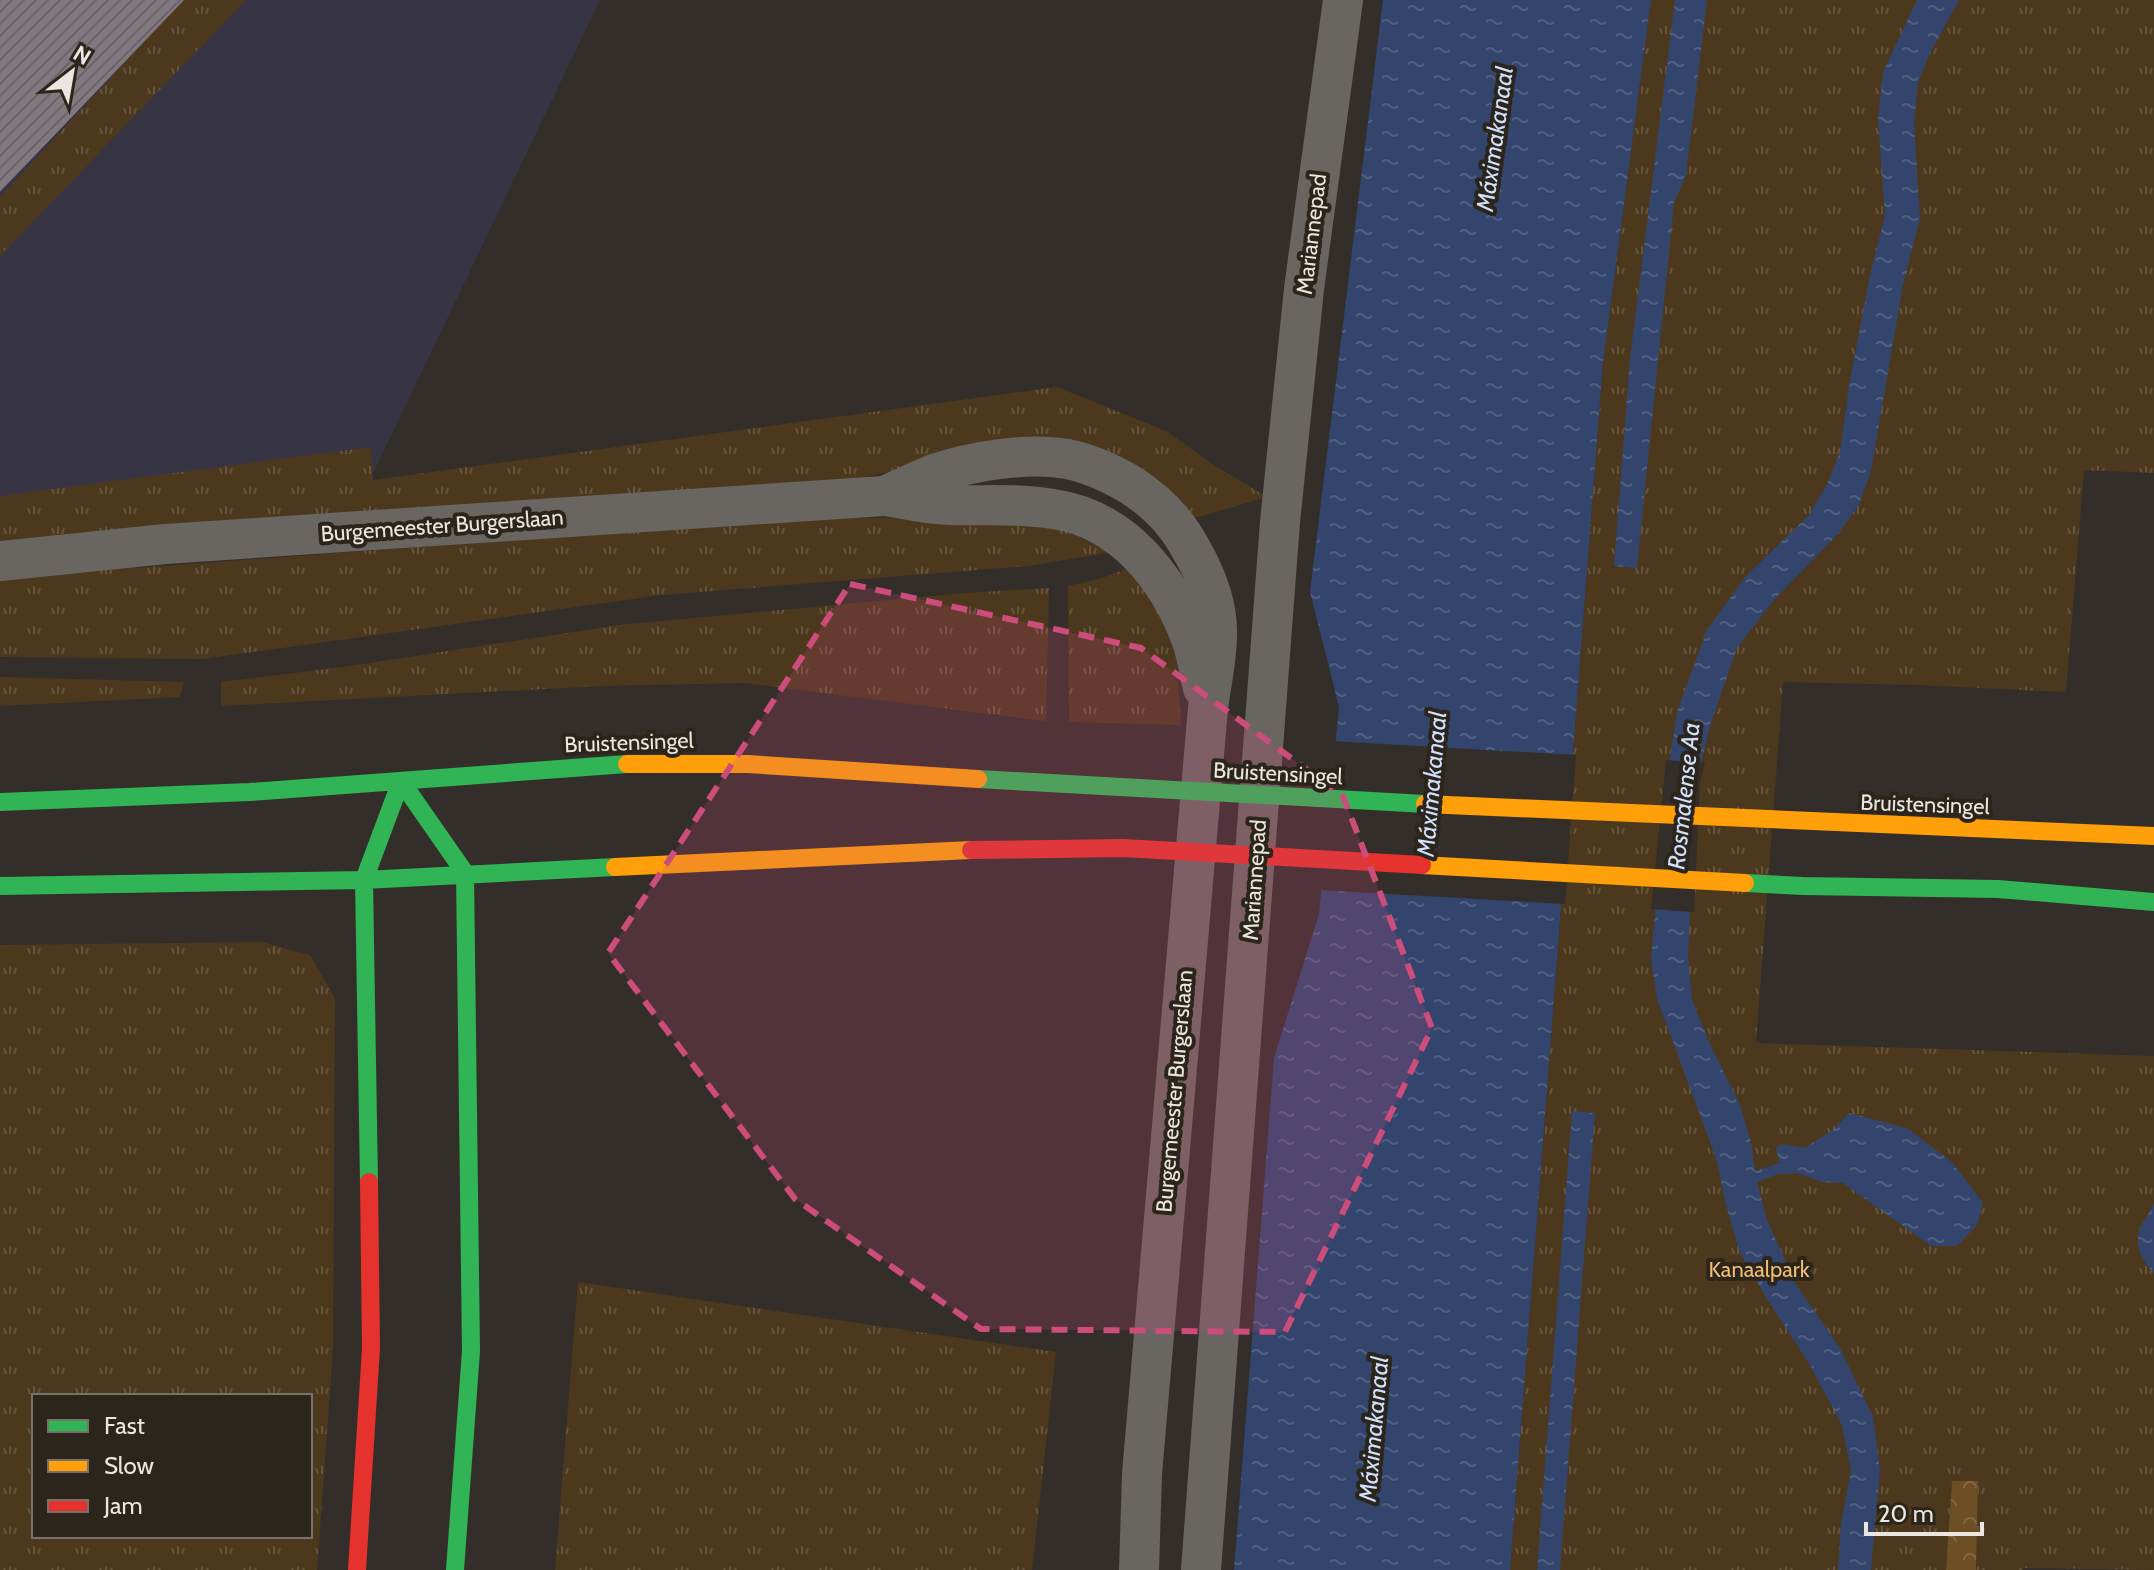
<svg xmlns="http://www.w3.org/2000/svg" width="2154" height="1570" font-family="Cabin,sans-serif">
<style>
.industrial{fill:#373443}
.grass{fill:url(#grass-tufts);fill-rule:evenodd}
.forest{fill:url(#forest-crowns)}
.water{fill:url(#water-ripples)}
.pier{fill:#332e29}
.building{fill:url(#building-hatch)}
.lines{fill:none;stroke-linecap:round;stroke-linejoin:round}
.street{stroke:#696560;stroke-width:40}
.fast{stroke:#30b455;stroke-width:18}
.slow{stroke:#ff9f0a;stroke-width:18}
.jam{stroke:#e5322d;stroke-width:18}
.marked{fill:#cc4c7c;fill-opacity:0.2;stroke:#cc4c7c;stroke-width:6;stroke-dasharray:16 10;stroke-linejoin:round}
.labels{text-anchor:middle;stroke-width:8;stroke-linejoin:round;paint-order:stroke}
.street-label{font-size:22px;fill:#ebe6df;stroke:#2c251c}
.park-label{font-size:22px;fill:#f0bd74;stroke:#2c251c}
.water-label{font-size:24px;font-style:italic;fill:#d1e0fd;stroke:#2c251c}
</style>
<defs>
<pattern id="grass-tufts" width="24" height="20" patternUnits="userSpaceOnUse" patternTransform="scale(2)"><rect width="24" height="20" fill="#4c381c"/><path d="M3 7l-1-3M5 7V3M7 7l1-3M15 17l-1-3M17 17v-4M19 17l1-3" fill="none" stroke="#66553d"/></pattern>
<pattern id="forest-crowns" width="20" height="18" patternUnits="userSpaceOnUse" patternTransform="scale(2)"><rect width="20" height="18" fill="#6c4f24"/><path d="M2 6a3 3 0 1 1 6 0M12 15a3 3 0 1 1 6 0" fill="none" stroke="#816843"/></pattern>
<pattern id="water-ripples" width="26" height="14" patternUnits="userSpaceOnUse" patternTransform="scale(2)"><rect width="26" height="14" fill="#33456c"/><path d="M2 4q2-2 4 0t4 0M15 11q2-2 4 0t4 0" fill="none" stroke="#516081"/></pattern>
<pattern id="building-hatch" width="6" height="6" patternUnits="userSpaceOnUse" patternTransform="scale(2)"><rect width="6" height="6" fill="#827980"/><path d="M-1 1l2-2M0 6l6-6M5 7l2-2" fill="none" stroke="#6a6468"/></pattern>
</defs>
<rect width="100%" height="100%" fill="#332e29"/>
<path class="industrial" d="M 0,0 L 600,0 L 368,484 L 0,514 Z"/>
<path class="grass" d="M 183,0 L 246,0 L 0,256 L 0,197 Z
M 1651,0 L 2154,0 L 2154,473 L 2084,470 L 2066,692 L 1917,685 L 1783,682 L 1756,1043 L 2154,1056 L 2154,1570 L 2024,1568 L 2023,1570 L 1976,1570 L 1978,1482 L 1952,1481 L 1946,1570 L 1510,1570 L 1603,363 Z
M 1057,387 L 1166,431 L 1214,465 L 1267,497 L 1191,519 L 1163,483 L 1134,468 L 984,452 L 836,483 L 0,542 L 0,496 L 371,447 L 373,480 Z
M 1026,514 L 1113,552 L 1029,566 L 662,595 L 203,659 L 0,657 L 0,578 L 783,520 Z
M 1132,567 L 1175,636 L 1181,725 L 1069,722 L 1068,586 L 1102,578 Z
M 1049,588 L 1046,721 L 744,683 L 602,686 L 221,706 L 221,682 L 350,666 L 619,625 L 964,593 Z
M 0,677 L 1,677 L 184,682 L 180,697 L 0,706 Z
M 262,942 L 310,955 L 335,998 L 333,1349 L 317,1570 L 0,1570 L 0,945 ZM 34,1396 L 310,1396 L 310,1536 L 34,1536 Z
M 578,1282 L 1056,1352 L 1032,1570 L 555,1570 Z"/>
<path class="forest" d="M 1952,1481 L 1978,1481 L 1976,1570 L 1946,1570 Z"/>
<path class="water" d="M 1383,0 L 1651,0 L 1603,363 L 1510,1570 L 1234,1570 L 1274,1058 L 1319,914 L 1339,707 L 1310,592 Z
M 1675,0 L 1707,0 L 1686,175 L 1674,203 L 1637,568 L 1614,566 L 1630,359 Z
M 1917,0 L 1959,0 L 1929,55 L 1918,83 L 1914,123 L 1920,218 L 1903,285 L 1871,471 L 1859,505 L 1838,534 L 1774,600 L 1737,648 L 1711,723 L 1696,782 L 1688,957 L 1692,1000 L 1709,1042 L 1740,1105 L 1751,1142 L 1755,1171 L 1780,1163 L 1776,1149 L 1781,1144 L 1805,1148 L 1834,1129 L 1849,1113 L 1907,1128 L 1952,1162 L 1983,1203 L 1977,1225 L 1957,1246 L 1931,1246 L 1843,1183 L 1822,1182 L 1797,1173 L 1778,1174 L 1757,1182 L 1767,1220 L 1797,1286 L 1840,1348 L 1873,1417 L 1880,1470 L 1871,1570 L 1838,1570 L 1841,1523 L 1851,1471 L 1842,1425 L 1808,1362 L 1769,1302 L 1740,1253 L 1726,1205 L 1716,1158 L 1657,999 L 1651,959 L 1667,778 L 1677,712 L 1707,630 L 1745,577 L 1809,515 L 1827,484 L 1840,452 L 1849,386 L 1870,275 L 1885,215 L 1878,120 L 1883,72 Z
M 1572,1111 L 1595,1113 L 1560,1570 L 1537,1570 Z
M 2154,1202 L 2154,1273 C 2143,1263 2135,1246 2139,1231 C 2142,1221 2151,1213 2154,1202 Z"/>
<path class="pier" d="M 1331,741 L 1576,755 L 1565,904 L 1318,890 Z
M 1666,760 L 1705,763 L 1700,782 L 1694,912 L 1651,909 Z"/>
<path class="building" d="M 0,0 L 184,0 L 0,192 Z"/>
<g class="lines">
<path class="street" d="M 884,496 C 901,489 917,481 934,474 C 972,461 1027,452 1067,459 C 1088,463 1110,473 1129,484 C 1155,500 1176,521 1191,549 C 1206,575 1218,605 1217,635 C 1217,659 1211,684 1208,708 L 1142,1474 L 1139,1570
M 0,561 L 165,544 L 884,496 C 906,499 928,505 950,505 C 985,506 1019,503 1053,509 C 1123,519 1169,578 1192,641 C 1197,656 1199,673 1203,688
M 1201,1570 L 1280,522 L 1304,289 L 1343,0"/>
<path class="fast" d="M 978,779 L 1425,804
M 401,781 L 465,873 L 471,1351 L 455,1570
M 0,802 L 250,792 L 627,764
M 1745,883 L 1803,886 L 1998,889 L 2154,902
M 0,886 L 364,880 L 615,867
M 369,1182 L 364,880 L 401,781"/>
<path class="slow" d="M 627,764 L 748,764 L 978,779
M 1425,804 L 2154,836
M 1422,865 L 1745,883
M 615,867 L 971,850"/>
<path class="jam" d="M 971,850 L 1123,848 L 1422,865
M 357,1570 L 371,1348 L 369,1182"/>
</g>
<path class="marked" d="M 850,584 L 1141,648 L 1343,796 L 1432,1028 L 1285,1332 L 981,1329 L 795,1199 L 608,953 Z"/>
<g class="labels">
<g class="street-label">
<text transform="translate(1311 234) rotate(-83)" y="8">Mariannepad</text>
<text transform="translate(442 525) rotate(-4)" y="8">Burgemeester Burgerslaan</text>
<text transform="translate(629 742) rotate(-2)" y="8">Bruistensingel</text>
<text transform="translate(1278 773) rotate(3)" y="8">Bruistensingel</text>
<text transform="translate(1925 804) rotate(2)" y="8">Bruistensingel</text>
<text transform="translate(1254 880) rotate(-86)" y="8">Mariannepad</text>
<text transform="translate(1174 1091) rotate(-85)" y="8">Burgemeester Burgerslaan</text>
</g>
<g class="park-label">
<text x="1759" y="1277">Kanaalpark</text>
</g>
<g class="water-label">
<text transform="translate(1495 139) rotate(-82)" y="8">Máximakanaal</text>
<text transform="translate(1432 784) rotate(-85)" y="8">Máximakanaal</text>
<text transform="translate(1684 796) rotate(-84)" y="8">Rosmalense Aa</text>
<text transform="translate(1374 1429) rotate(-85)" y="8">Máximakanaal</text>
</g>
</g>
<rect x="32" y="1394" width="280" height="144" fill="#2c251c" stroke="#78726a" stroke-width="2"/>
<rect x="48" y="1420" width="40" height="12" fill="#30b455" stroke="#78726a" stroke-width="2"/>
<text x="104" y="1434" font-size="24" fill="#ebe6df">Fast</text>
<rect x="48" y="1460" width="40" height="12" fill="#ff9f0a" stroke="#78726a" stroke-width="2"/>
<text x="104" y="1474" font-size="24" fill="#ebe6df">Slow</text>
<rect x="48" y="1500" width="40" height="12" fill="#e5322d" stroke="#78726a" stroke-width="2"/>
<text x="104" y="1514" font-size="24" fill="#ebe6df">Jam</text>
<g transform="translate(72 72) rotate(31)" stroke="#2c251c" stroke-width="6" paint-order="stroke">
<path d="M0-6L14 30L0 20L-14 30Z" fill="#ebe6df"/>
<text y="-12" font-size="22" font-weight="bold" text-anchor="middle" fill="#ebe6df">N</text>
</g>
<path d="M1866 1522v12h116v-12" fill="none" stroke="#ebe6df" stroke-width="4"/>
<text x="1878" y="1522" font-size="24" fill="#ebe6df" stroke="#2c251c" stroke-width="6" paint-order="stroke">20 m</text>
</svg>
